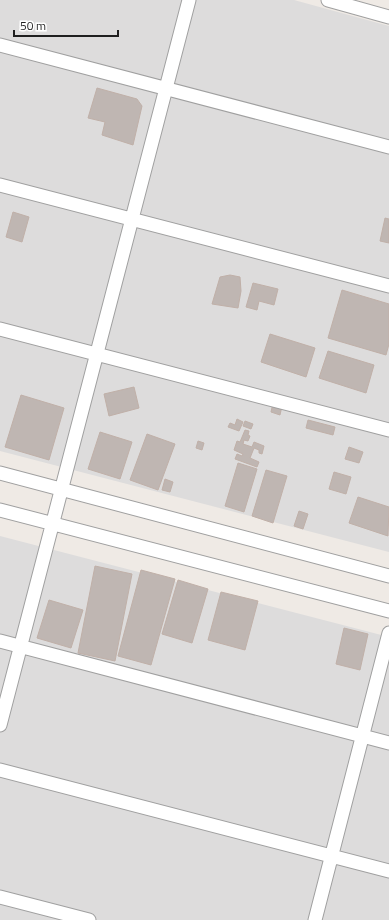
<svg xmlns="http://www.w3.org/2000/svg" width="389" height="920" font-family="'Titillium Web',sans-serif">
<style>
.residential{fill:#dddcdc}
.building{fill:#bfb6b2;stroke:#c0b0a8}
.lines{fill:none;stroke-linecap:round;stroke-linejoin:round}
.minor-casing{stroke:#a0a0a0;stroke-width:15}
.minor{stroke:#fff;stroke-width:13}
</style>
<rect width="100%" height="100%" fill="#efeae5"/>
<path class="residential" d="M 0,0 L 294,0 L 389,26 L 389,552 L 0,451 Z
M 0,536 L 389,637 L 389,920 L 0,920 Z"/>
<path class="building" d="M 97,88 L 137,99 L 142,106 L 133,145 L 102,135 L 105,122 L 88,118 Z
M 13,212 L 29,217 L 22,242 L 6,237 Z
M 385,218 L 389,219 L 389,243 L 380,241 Z
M 230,275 L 240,277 L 241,291 L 238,308 L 212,304 L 220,277 Z
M 253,283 L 278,289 L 274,305 L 259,301 L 257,310 L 246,307 Z
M 342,290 L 389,304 L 389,344 L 386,355 L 328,338 Z
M 270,334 L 315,348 L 306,377 L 261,362 Z
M 328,351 L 374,365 L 366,393 L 319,378 Z
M 134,387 L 139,408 L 109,416 L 104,394 Z
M 21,395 L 64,408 L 49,460 L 5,447 Z
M 273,403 L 282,406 L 280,415 L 271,412 Z
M 237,419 L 243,422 L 239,431 L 228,427 L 230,423 L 235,425 Z
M 308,420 L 335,427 L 333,435 L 306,428 Z
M 245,421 L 253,424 L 251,429 L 243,426 Z
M 245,430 L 249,431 L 248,435 L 250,436 L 248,441 L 244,440 L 243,444 L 252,447 L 254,442 L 264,446 L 262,454 L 259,453 L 259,450 L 254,448 L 250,458 L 259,462 L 257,467 L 235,459 L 237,454 L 242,456 L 243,454 L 234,450 L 237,441 L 240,442 Z
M 100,432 L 132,442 L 120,479 L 88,469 Z
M 147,434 L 175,444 L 158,490 L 130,480 Z
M 198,441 L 204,443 L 202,450 L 196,448 Z
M 349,447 L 363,452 L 359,463 L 345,459 Z
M 238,463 L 257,469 L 244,512 L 225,506 Z
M 266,470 L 287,476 L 273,523 L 252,516 Z
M 334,472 L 351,477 L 346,494 L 329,489 Z
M 165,479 L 173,482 L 170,492 L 162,490 Z
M 358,497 L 389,507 L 388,536 L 349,523 Z
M 299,511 L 308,514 L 303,529 L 294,526 Z
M 95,566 L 132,574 L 115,661 L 78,653 Z
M 141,570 L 175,579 L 151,665 L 118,656 Z
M 178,580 L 208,589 L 192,643 L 162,634 Z
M 221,592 L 258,601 L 245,650 L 208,640 Z
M 49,600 L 83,610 L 71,648 L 37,638 Z
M 344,628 L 368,634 L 360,670 L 336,664 Z"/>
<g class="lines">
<defs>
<path id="minor" d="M 328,0 L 389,17
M 0,45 L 389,147
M 0,185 L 389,286
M 0,329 L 389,430
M 0,473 L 389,576
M 0,510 L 389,611
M 0,641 L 389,743
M 0,725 L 189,0
M 0,770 L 389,871
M 0,897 L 89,920
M 315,920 L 389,633"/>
</defs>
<use href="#minor" class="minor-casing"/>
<use href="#minor" class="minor"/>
</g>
<path d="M14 30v6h104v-6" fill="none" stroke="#1f1f1f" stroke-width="2"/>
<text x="20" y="30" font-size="12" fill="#1f1f1f" stroke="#ffffff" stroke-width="3" paint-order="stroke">50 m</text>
</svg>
